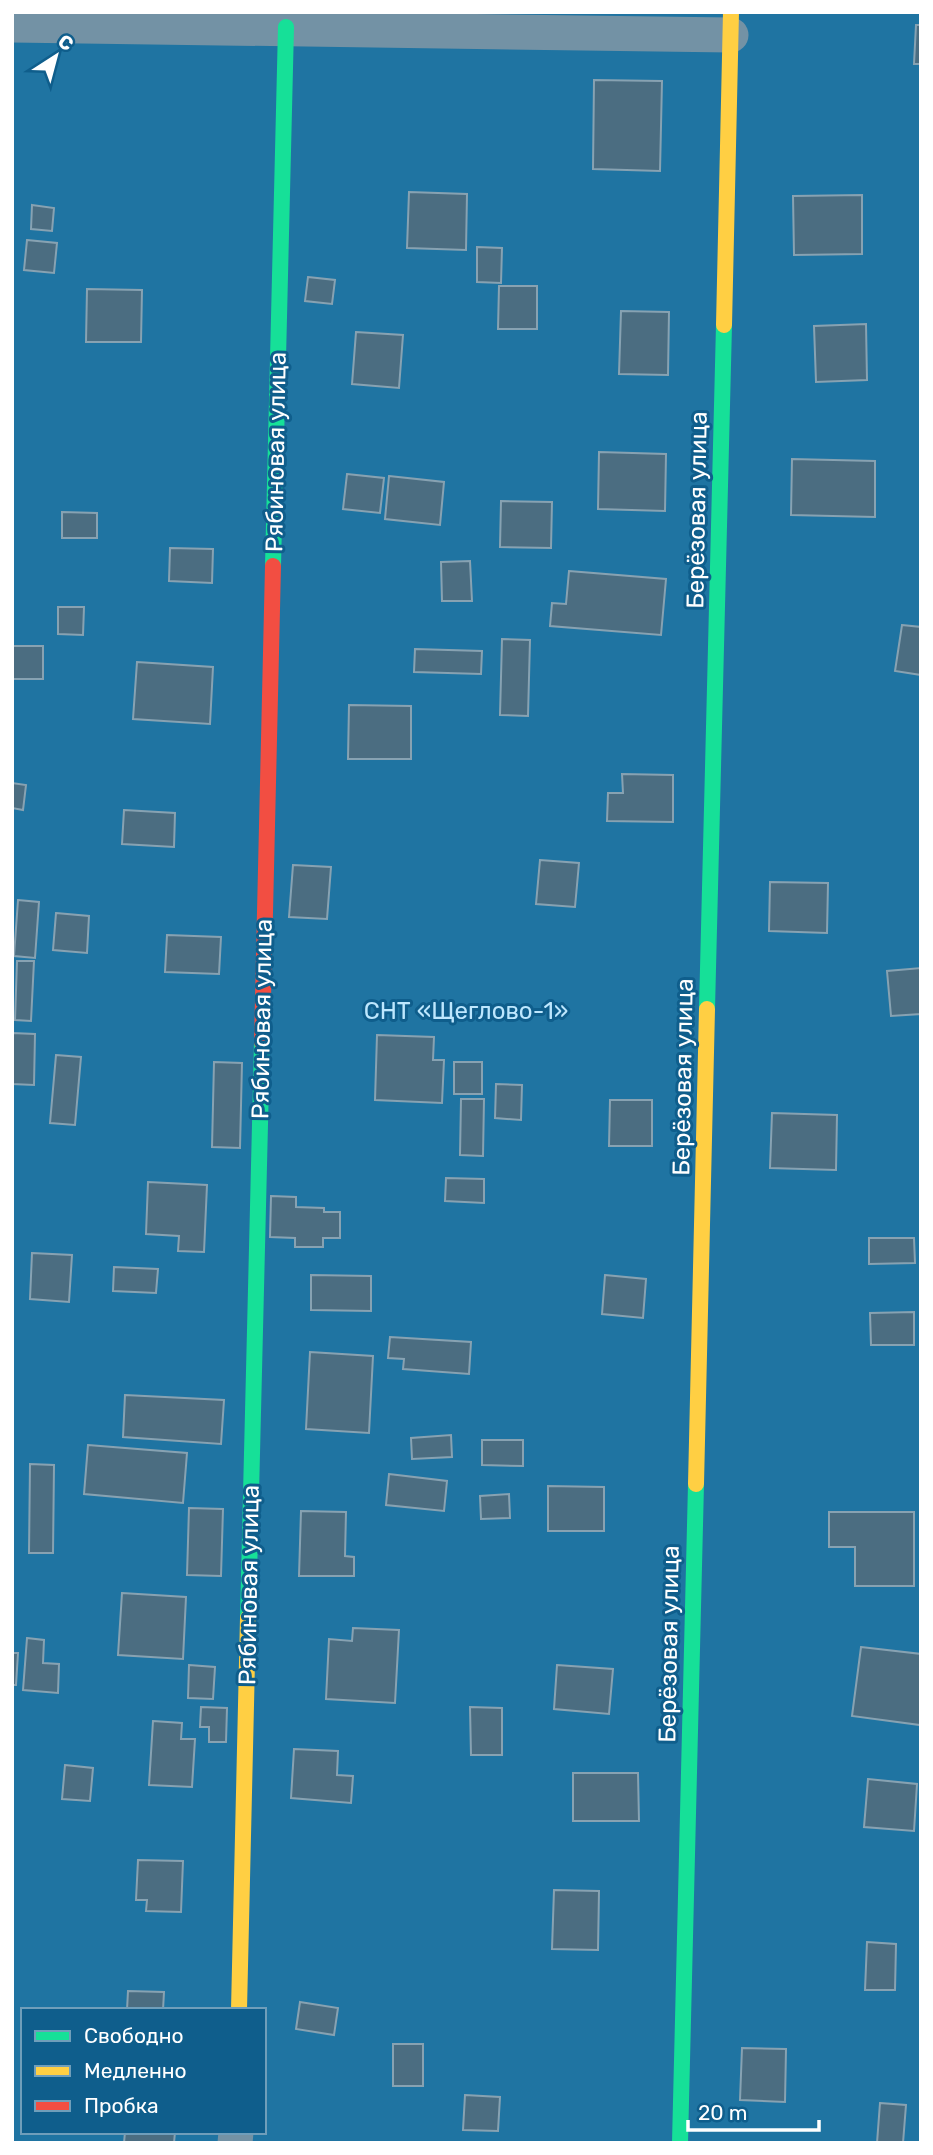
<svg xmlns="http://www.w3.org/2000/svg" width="933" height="2155" font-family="Rubik,sans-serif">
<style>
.green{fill:#1f74a2;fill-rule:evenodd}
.building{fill:#4b6d81;stroke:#87a2b2;stroke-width:2}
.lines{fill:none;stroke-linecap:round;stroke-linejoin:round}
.street{stroke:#7392a5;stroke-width:35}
.fast{stroke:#16e098;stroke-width:16}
.slow{stroke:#ffcf43;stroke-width:16}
.jam{stroke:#f24e42;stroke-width:16}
.labels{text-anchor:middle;stroke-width:6;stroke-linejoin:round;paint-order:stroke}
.street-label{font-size:24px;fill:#fff;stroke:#0f5e8c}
.park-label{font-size:24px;fill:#bde7fe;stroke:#0f5e8c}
</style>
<rect width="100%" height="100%" fill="#2c566f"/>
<path class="green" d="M 12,12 L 921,12 L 921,2143 L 12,2143 ZM 23,2010 L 264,2010 L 264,2132 L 23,2132 Z"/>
<path class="building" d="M 916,25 L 921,25 L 921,64 L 914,64 Z
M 594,80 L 662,81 L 660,171 L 593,169 Z
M 409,192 L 467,194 L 466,250 L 407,248 Z
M 862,195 L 862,254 L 794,255 L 793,196 Z
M 32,205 L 54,208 L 52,231 L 31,229 Z
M 27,240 L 57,243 L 54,273 L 24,270 Z
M 477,247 L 502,248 L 501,283 L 477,282 Z
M 308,277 L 335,280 L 332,304 L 305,301 Z
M 499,286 L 537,286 L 537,329 L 498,329 Z
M 87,289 L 142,290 L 141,342 L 86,342 Z
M 621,311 L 669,312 L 668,375 L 619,374 Z
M 866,324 L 867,380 L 816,382 L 814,326 Z
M 356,332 L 403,335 L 399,388 L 352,384 Z
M 599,452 L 666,454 L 665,511 L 598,509 Z
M 792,459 L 875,461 L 875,517 L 791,515 Z
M 347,474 L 384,478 L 380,513 L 343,509 Z
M 389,476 L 444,482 L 440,525 L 385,519 Z
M 501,501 L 552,502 L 551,548 L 500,547 Z
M 62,512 L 97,513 L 97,538 L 62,538 Z
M 170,548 L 213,549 L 212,583 L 169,581 Z
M 470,561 L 472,601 L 442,601 L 441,562 Z
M 569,571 L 666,579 L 661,635 L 550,626 L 552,603 L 566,604 Z
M 58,607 L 84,607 L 83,635 L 58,634 Z
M 902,625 L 921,627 L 921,675 L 895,671 Z
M 502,639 L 530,640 L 528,716 L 500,715 Z
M 12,646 L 43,646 L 43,679 L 12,679 Z
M 415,649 L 482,651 L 481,674 L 414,672 Z
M 137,662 L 213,667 L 210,724 L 133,719 Z
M 349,705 L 411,706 L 411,759 L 348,759 Z
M 622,774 L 673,775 L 673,822 L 607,821 L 608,793 L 623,793 Z
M 12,783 L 26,785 L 23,810 L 12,808 Z
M 124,810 L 175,813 L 174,847 L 122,844 Z
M 540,860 L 579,863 L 575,907 L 536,904 Z
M 293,865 L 331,867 L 327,919 L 289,917 Z
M 770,882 L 828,883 L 827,933 L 769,931 Z
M 18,900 L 39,902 L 35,958 L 14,956 Z
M 56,913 L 89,916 L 87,953 L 53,950 Z
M 167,935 L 221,937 L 219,974 L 165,972 Z
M 17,961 L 34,961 L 31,1021 L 15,1020 Z
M 921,968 L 921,1014 L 891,1016 L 887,971 Z
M 12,1033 L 35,1034 L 34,1085 L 12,1084 Z
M 377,1035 L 434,1037 L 433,1060 L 444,1060 L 442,1103 L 375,1100 Z
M 56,1055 L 81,1057 L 75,1125 L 50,1123 Z
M 214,1062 L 242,1063 L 240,1148 L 212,1147 Z
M 454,1062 L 482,1062 L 482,1094 L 454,1094 Z
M 496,1084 L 522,1085 L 521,1120 L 495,1118 Z
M 461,1099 L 484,1099 L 483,1156 L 460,1155 Z
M 610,1100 L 652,1100 L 652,1146 L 609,1146 Z
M 772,1113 L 837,1115 L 836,1170 L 770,1168 Z
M 446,1178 L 484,1179 L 484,1203 L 445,1201 Z
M 148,1182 L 207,1185 L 204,1252 L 178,1251 L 179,1236 L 146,1234 Z
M 271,1196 L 296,1197 L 296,1207 L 324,1208 L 324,1212 L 340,1212 L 340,1238 L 323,1238 L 323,1247 L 295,1247 L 295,1238 L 270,1237 Z
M 869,1238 L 914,1238 L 915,1263 L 869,1264 Z
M 32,1253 L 72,1255 L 69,1302 L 30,1299 Z
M 114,1267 L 158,1269 L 156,1293 L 113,1291 Z
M 311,1275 L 371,1276 L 371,1311 L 311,1310 Z
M 605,1275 L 646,1279 L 643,1318 L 602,1314 Z
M 914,1312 L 914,1345 L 871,1345 L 870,1313 Z
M 390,1337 L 471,1342 L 469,1374 L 403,1369 L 404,1359 L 388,1358 Z
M 310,1352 L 373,1356 L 369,1433 L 306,1429 Z
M 125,1395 L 224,1400 L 221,1444 L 123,1437 Z
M 451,1435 L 452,1457 L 412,1459 L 411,1438 Z
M 482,1440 L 523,1440 L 523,1466 L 482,1465 Z
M 88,1445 L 187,1453 L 183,1503 L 84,1494 Z
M 30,1464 L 54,1465 L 53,1553 L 29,1553 Z
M 389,1474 L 447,1481 L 444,1511 L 386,1505 Z
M 548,1486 L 604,1487 L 604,1531 L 548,1531 Z
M 509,1494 L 510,1518 L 481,1519 L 480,1496 Z
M 189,1508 L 223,1509 L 221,1576 L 187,1575 Z
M 301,1511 L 346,1512 L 345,1556 L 354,1557 L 354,1576 L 299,1576 Z
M 829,1512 L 914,1512 L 914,1586 L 855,1586 L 855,1547 L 829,1547 Z
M 122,1593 L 186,1597 L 183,1659 L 118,1655 Z
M 353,1628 L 399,1630 L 395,1703 L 326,1699 L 329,1639 L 352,1641 Z
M 27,1638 L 44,1640 L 43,1663 L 59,1664 L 58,1693 L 23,1690 Z
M 861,1647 L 921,1654 L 920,1725 L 852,1716 Z
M 12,1653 L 18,1653 L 16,1685 L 12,1685 Z
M 189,1665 L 215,1667 L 213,1699 L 188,1698 Z
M 557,1665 L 613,1669 L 609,1714 L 554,1709 Z
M 201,1707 L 227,1708 L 226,1742 L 209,1742 L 209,1727 L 200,1727 Z
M 470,1707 L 502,1708 L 502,1755 L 471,1755 Z
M 153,1721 L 182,1723 L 181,1739 L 195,1739 L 192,1787 L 149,1785 Z
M 294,1749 L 338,1751 L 337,1775 L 353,1776 L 351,1803 L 291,1798 Z
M 65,1765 L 93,1768 L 90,1801 L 62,1799 Z
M 573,1773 L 638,1773 L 639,1821 L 573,1821 Z
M 868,1779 L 917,1784 L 914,1831 L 864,1827 Z
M 138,1860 L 183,1861 L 181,1912 L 146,1911 L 147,1900 L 136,1900 Z
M 554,1890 L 599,1891 L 598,1950 L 552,1949 Z
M 867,1942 L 896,1944 L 895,1990 L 865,1990 Z
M 128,1991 L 164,1992 L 163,2010 L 127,2010 Z
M 300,2002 L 338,2008 L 334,2035 L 296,2029 Z
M 393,2044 L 423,2044 L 423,2086 L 393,2086 Z
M 742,2048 L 786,2049 L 785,2102 L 740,2100 Z
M 465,2095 L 500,2097 L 498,2131 L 463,2130 Z
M 880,2103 L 906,2105 L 903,2143 L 877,2143 Z
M 125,2132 L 175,2132 L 174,2143 L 124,2143 Z"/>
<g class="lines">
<path class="street" d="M 12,25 L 731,35
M 235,2143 L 236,2132"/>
<path class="fast" d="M 273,566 L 286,27
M 707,1009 L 724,325
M 248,1618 L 262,1042
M 680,2143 L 696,1484"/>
<path class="slow" d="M 724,325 L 731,12
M 696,1484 L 707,1009
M 239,2010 L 248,1618"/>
<path class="jam" d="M 262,1042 L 273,566"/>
</g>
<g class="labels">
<g class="street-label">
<text transform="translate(276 452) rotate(-89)" y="8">Рябиновая улица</text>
<text transform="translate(697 510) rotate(-89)" y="8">Берёзовая улица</text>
<text transform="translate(262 1019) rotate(-89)" y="8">Рябиновая улица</text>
<text transform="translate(683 1077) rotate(-89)" y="8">Берёзовая улица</text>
<text transform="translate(249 1585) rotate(-89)" y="8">Рябиновая улица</text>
<text transform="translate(669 1644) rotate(-89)" y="8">Берёзовая улица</text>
</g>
<g class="park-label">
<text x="466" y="1019">СНТ «Щеглово-1»</text>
</g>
</g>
<rect width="933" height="2155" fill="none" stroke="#ffffff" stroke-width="28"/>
<rect x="21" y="2008" width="245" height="126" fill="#0f5e8c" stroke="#6f9eba" stroke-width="2"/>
<rect x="35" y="2031" width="35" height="10" fill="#16e098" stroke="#6f9eba" stroke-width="2"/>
<text x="84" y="2043" font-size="21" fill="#ffffff">Свободно</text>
<rect x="35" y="2066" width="35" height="10" fill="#ffcf43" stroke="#6f9eba" stroke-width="2"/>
<text x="84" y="2078" font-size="21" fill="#ffffff">Медленно</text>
<rect x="35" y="2101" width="35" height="10" fill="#f24e42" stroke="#6f9eba" stroke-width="2"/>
<text x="84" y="2113" font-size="21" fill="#ffffff">Пробка</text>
<g transform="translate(56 56) rotate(36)" stroke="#0f5e8c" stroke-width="5" paint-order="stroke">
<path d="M0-5L12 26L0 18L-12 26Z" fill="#ffffff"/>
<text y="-10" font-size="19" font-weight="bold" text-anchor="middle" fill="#ffffff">С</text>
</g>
<path d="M688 2120v10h131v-10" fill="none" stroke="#ffffff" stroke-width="3.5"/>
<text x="698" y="2120" font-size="21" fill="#ffffff" stroke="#0f5e8c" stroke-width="5" paint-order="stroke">20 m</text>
</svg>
